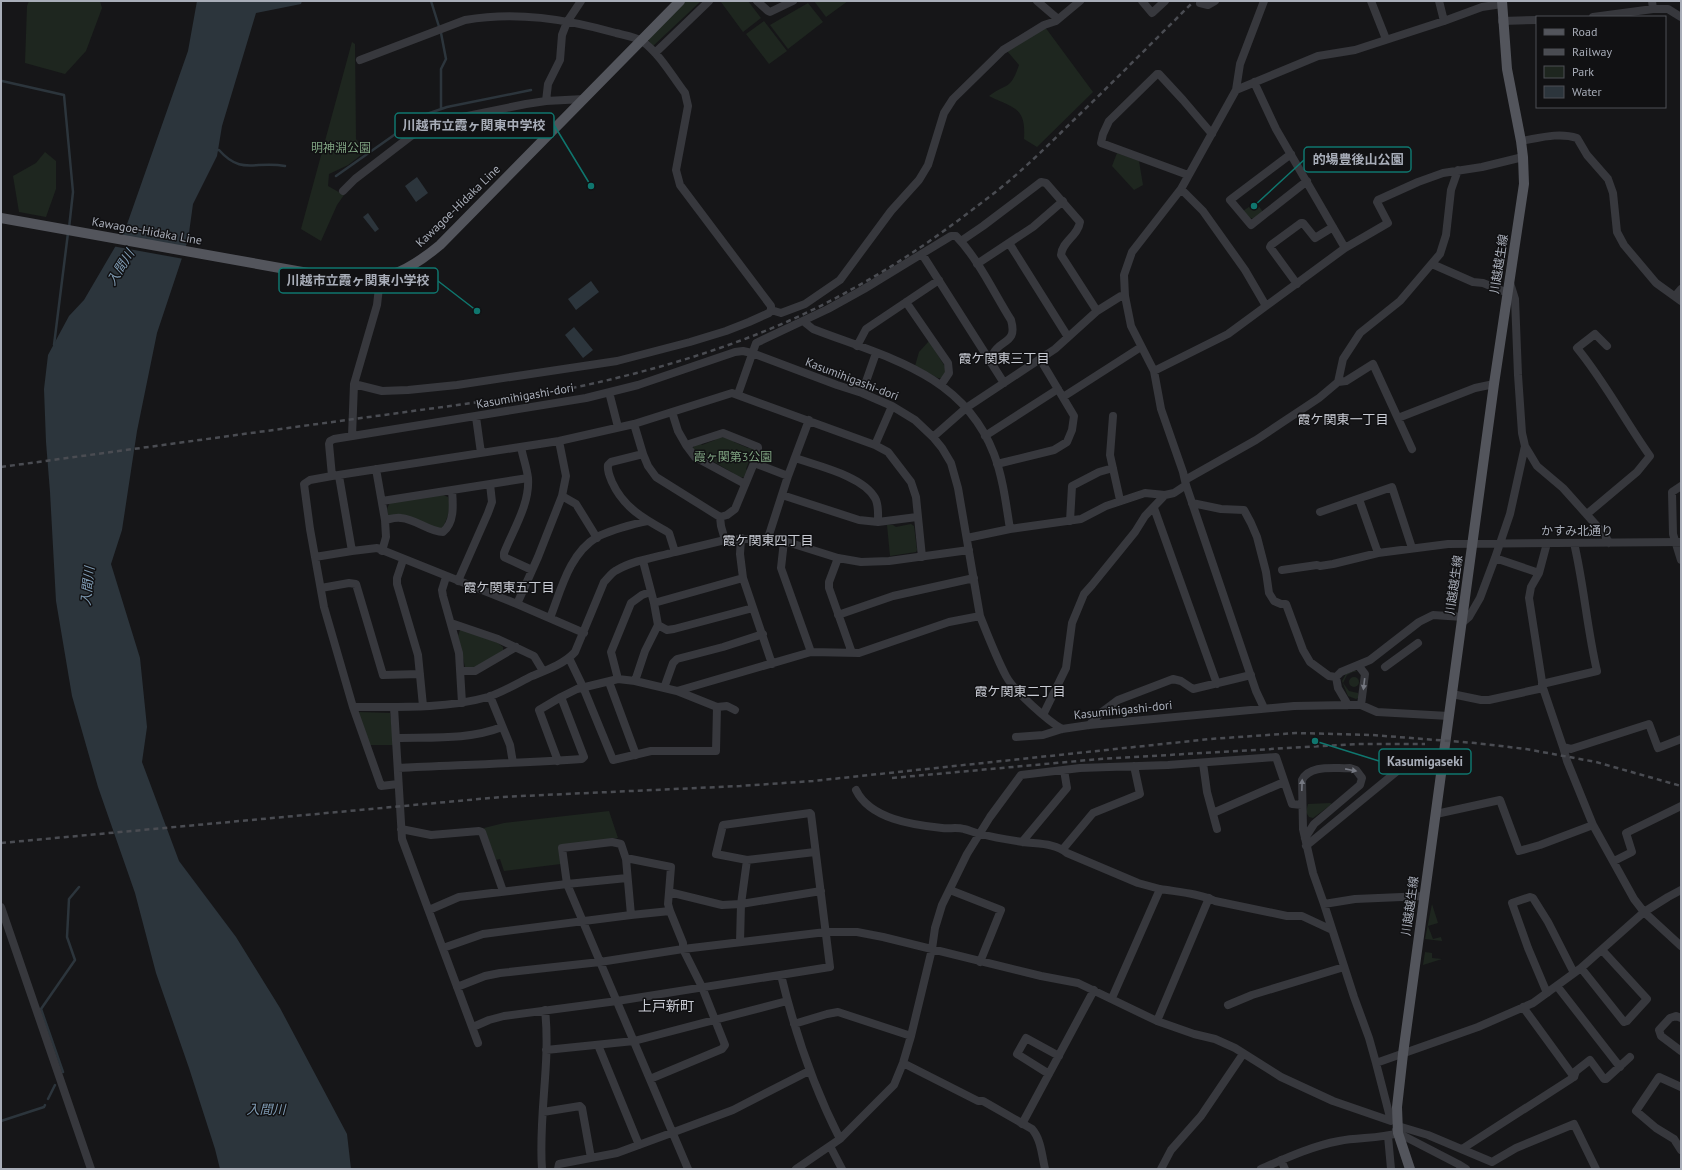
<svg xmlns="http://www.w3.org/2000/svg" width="1682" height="1170" font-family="'PT Sans','Noto Sans JP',sans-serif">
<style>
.green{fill:#1e261f}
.water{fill:#2c353c}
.pier{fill:#161618}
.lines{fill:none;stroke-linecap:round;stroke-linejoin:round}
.stream{stroke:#2c353c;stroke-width:2.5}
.minor{stroke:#37383d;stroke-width:8}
.major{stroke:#53555c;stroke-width:10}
.rail{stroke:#4a4c52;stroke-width:2.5;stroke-dasharray:5 4;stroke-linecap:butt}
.oneway{fill:#757881}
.labels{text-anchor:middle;stroke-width:3;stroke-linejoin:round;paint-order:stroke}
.park-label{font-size:12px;fill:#7fa381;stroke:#111113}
.street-label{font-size:12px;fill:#a8adb8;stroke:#111113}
.water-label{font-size:13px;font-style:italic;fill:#7f9bb3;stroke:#111113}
.neighbourhood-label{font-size:13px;fill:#c9ccd4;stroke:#111113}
.quarter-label{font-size:14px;fill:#c9ccd4;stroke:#111113}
.leader{fill:none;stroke:#0f766e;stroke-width:1.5}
.callout-dot{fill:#0f766e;stroke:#111113;stroke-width:1.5}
.callout{fill:#111113;stroke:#0f766e;stroke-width:1.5}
.callout-label{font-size:13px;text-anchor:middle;font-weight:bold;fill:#a8adb8}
</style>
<rect width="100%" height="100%" fill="#161618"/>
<path class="green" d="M 29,1 L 100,1 L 102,8 L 86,51 L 65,74 L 25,63 L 27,6 Z
M 685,1 L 701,1 L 652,47 L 648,39 L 649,37 Z
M 722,1 L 748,1 L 761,18 L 743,32 L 721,2 Z
M 814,1 L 848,1 L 826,17 Z
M 808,3 L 823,22 L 788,49 L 770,25 Z
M 764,21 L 787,51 L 769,64 L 746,34 Z
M 1045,27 L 1093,92 L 1037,147 L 1024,139 C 1026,107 1015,109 989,96 C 1008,82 1010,91 1019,65 L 1007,51 Z
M 352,42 L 355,44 L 356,139 L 365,152 L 348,165 L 329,174 L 328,186 L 344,195 L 337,205 L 321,241 L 301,229 Z
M 45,152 L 56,161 L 56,189 L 46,217 L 19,212 L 13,176 L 36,163 Z
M 1117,153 L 1139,161 L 1143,185 L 1134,190 L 1112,166 Z
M 1256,202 L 1263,212 L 1254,219 L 1247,217 L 1243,211 Z
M 929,341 L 944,365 L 947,371 L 942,378 L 938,378 L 915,366 L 919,352 Z
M 724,437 L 734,439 L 734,442 L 748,448 L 750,446 L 755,449 L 754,456 L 751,456 L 746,469 L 748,471 L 744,477 L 740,478 L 733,475 L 733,473 L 704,456 L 702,458 L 697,455 L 693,448 L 695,445 L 700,443 L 702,445 L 715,440 L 715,438 Z
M 443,495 L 448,497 C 452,508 447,519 442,529 L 388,515 L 387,509 L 390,502 Z
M 911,524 L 914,526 L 917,550 L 916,552 L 890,556 L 887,525 L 893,525 L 896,527 Z
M 460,630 L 464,630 L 498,643 L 503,647 L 503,651 C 493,657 476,671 465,667 L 458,636 Z
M 1354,671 L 1358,672 L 1353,672 L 1347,675 L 1343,683 L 1349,691 L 1358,693 L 1358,698 L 1356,699 L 1348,696 L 1342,681 L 1346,674 Z
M1349 682a5 5 0 1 1 10 0a5 5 0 1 1-10 0Z
M 359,712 L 390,713 L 394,745 L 369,745 L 358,716 Z
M 1330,803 L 1332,804 L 1313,818 L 1309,817 L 1306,812 L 1308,804 Z
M 609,811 L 618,838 L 559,846 L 561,864 L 504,871 L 500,859 L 496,860 L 484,828 L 504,823 Z
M 1432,904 L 1438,923 L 1428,926 L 1433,939 L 1441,937 L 1442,941 L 1425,939 Z
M 1425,952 L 1432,953 L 1432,958 L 1442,959 L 1423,965 Z"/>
<path class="water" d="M 197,1 L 302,1 L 301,4 L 256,13 L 222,126 L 217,156 L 193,204 L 188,240 L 157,333 L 137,431 L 122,530 L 111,564 L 140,658 L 147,727 L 142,762 L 179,861 L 236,937 L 280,1008 L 347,1134 L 351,1169 L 220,1169 L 215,1149 L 189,1068 L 156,973 L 135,893 L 98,787 L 72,696 L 56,601 L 50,492 L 46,442 L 44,389 L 48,355 L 69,316 L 84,300 L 125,230 L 188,51 Z
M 417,177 L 428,193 L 416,202 L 405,186 Z
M 368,213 L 379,229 L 375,232 L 363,217 Z
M 591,281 L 599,292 L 576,310 L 568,299 Z
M 574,327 L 593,350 L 583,358 L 565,335 Z"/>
<path class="pier" d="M 119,235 L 188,247 L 184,259 L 112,246 Z"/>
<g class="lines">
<path class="stream" d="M 431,1 L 441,33 L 446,59 L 441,69 L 441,109
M 2,81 L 64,95 L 73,192 L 69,228
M 216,150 L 219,150 C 242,176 255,160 285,166
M 336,176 L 421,116 L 447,107 L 531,90
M 54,345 L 68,233
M 63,1072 L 41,1009 L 75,960 L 67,937 L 69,899 L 79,887
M 48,1099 L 55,1085
M 1,1121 L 44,1107 L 45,1105"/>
<path class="minor" d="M 757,1 L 768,11 L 770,12 L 793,1
M 1037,1 L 1058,19
M 1142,1 L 1152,13 L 1165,1
M 1371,1 L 1386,39
M 1439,1 L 1444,21
M 1652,1 L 1653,9
M 1200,3 L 1208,5 L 1215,1
M 1593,17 L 1653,9 L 1668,9 L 1681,17
M 1502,21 L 1537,20
M 655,53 L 709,1
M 1254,82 L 1276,129 L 1345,248 L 1388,223 L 1377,202 L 1378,200 L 1418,182 L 1443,173 L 1482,167 L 1523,157
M 1236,90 L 1318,56 L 1355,50 L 1444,21 L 1482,7 L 1502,4
M 546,101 L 548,84 L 560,60 L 562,35 L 567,22 L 581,1
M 1521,141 C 1539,138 1559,132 1577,138 L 1587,155 L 1608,179 L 1613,193 L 1617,232 L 1624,245 L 1656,283 L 1681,301
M 1291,154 L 1230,200 L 1251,225 L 1307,181
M 1188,175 L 1101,143 L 1103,134 L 1109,121 L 1157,74 L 1159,74 L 1183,100 L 1212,134
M 1181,189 L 1203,211 L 1245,270 L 1266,306
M 343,191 L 355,179 L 411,136 L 433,123 L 526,104 L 546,101 L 584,99
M 961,241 L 983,226 L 1041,182 L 1046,183 L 1080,222 C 1078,236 1062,241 1061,255 L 1097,311
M 1009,243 L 1068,337
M 922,254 L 1004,383
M 977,264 L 1033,227 L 1063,201
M 1432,264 L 1473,282 L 1483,283 L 1508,293
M 1297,284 L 1270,247 L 1271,245 L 1301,223 L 1303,223 L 1315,238 L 1333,227
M 1675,296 L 1681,289
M 906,302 L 948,363 L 949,373 L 941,385
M 771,310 L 781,313 L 805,304 L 840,280 L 891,211 L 919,180 L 928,165 L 944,113 L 953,99 L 1003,50 L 1044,25 L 1056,21 L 1080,1
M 803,321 L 813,329 C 885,357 963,373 994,454 C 1003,478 1006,504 1010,529
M 857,346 L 866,329 L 939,280
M 1154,371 L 1228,334 L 1345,248
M 1338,382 L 1343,359 L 1360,333 L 1400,301 L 1440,254 L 1446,235 L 1451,190 L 1458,170
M 354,384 L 382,391 L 408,390 L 457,385 L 617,361 L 690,342 L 726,331 L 749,322 L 769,313 L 771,310 L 771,306 L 680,185 L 676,170 L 688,106 L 685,93 C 672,76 660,54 642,41 C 636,37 624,35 616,33 C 566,19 516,11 465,20 L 360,60
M 609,392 L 618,427
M 862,393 L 876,353
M 738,394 L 756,343 L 828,309 L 864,289 L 951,236 L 956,236 C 979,260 994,293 1011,320 C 1018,344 1000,339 993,354 C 991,356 991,361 991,363
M 1063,397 L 1141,347
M 672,412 L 678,431 L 686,445
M 1113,416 L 1110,455 L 1120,500
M 476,417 L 481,453
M 1398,418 L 1475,388 L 1494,384
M 634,424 L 643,454 L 611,462 L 608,465 C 607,471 610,477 612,482 C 623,507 644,519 666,531 L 669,533 L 675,552 L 725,540 L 768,538 L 788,476 L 809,420
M 352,436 L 354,384 L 377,305 L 380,279
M 985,436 L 1058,389
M 933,437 L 966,408 L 1055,349 L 1097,311 L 1121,296 L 1125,296
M 875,445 L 892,406
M 1525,446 L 1537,466 L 1563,488 L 1605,535 L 1609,543
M 521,447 C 523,458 527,468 528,478 C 530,504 513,530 504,553 L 504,557 L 532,570
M 643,454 L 648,466 L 656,477 L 720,517
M 795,458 C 818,466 863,476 875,498 C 879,505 878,514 878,522
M 997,464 L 1054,450 L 1067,442 L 1072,430 L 1074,416 L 1040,359
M 376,469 L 385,520 L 386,537 L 382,551
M 332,476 L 329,444 L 330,441 L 334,439 L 586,398 L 638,385 L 735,352 L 743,351 L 752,353 L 837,385 L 862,393 L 892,406 L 915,420 L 933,437 L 942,448 L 951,463 L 958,488 L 980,616 C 988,636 996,657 1006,676 C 1014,691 1048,721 1062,729
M 339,476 L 352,551 L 377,548 L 517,604 L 538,557 L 562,496 L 566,476 L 559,441
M 1185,480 L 1256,440 L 1319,398 L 1338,382 L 1346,381 L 1373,364 L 1412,449
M 745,484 L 695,457 L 686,445 L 723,433 L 758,447 L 758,450 L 754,463
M 1681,486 L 1672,492 L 1673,534 L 1681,560
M 782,495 L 859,520 L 878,522 L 917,517
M 562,496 L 576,504 L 597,538
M 1359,499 L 1378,553
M 382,501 L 528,478
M 1192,503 L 1221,509 L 1244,510 L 1251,523 L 1257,537 L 1266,572 L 1269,593 L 1274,601 L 1281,604 L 1286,604 L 1303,650 L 1310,662 L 1329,676 L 1336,677
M 1154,508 L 1217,684
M 1320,512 L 1392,487 L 1412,548
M 1587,514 L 1637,472 L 1650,456 C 1625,421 1605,382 1577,348 L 1595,334 L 1607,346
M 385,520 C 390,519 396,517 401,518 C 416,519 429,532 443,532 C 455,522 453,504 452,490
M 1070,521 L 1072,486 L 1099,472 L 1113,468
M 741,538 L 740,554 L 743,578 L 772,664
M 768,538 L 784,541 L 838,558 L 861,562 L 889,561 L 969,550
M 967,538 L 1010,529 L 1081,519 L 1106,506 L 1145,493 L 1165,495
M 725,540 L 721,526 L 720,517 L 727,515 L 735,509 L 754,463 L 788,476
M 784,541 L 781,568 L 811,652
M 675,552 C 657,557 634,560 617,570 C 612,572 608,578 604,582 L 575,652 C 564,664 547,670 532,676 C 518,683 503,692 488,697 C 445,709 398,707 353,707 L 324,607 L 310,529 L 304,484 L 310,480 L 332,476 L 559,441 L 634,424 L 732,393 L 875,445 L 888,452 L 911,482 L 916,497 L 922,557
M 315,557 L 352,551
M 838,558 L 829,582 L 829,588 L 852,653
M 1495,558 L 1539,573 L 1531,587 L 1529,598 L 1543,688 L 1563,747 L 1571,749 L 1649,724 L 1658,748 L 1681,739
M 403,560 L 397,578 L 397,584 L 418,655 L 423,706
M 1282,570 L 1317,565 L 1320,566 L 1333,564 L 1378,553 L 1448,544 L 1681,542
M 1539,573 L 1547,543
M 446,577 L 442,590 L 443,596 L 459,653 L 462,703
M 458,581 L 488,513 L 492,502 L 490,484
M 321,588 L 349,583 L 356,584 L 383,675 L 420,674
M 654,603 L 743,578
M 517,604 L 584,633
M 838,615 L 893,596 L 974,578
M 550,618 C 561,590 569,554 597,537 C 613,529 631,525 647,521
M 451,623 L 498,639 L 534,656 L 543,671
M 1462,623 L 1469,617 L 1480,598 L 1495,558 L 1510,514 L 1525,446 L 1522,433 L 1518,375 L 1515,299 L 1510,283
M 658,625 L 667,630 L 674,629 L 753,608
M 569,658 L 583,687 L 613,760 L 651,751 L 716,751 L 717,707
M 1358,665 L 1365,674 L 1361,705
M 1385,667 L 1418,643
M 460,671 L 475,671 L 516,647
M 618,679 L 611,652 L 631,603 L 642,595 L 650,592
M 635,681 L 645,651 L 658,625 L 654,603 L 643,561
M 609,682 L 636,755
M 1542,684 L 1597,671 C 1587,629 1584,585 1574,543
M 664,688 L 673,663 L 677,659 L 723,647 L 763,634
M 677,691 L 717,707 L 727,706 L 735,710
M 1452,694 L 1481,700 L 1489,700 L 1543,688
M 490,696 L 510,745 L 513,763
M 561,697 L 577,689 L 618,679 L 635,681 L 677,691 L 811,652 L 859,653 L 949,622 L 980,616
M 1348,705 L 1338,688 L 1336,677 L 1341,672 L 1370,660 L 1419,622 L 1433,615 L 1463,617
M 353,707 L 381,786 L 398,784
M 394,707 L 402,839 L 478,1043
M 1264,708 L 1256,691 L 1186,485 L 1183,472 L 1161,409 L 1154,371 L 1131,326 L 1125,296 L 1124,275 L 1132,252 L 1181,189 L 1236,90 L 1240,64 L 1264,1
M 1043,715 L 1066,668 L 1072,623 L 1084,594 L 1092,585 L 1135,532 L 1145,516 L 1165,495 L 1174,493 L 1186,485
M 1089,725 L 1102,712 L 1118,700 L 1173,679 L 1181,681 L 1193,689 L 1251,675
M 1016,737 L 1043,735 L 1062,729 L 1089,725 L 1294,706 L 1348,705 L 1361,705 L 1377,712 L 1449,716
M 396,738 C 432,737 469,740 502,727
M 1563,747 L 1567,761 L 1593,825
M 1203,763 L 1207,792 L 1217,829
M 398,768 C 460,765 521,763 582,759 L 584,757 L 561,697 L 539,710 L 558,761
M 856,790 C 870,819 913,825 942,828 C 949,829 957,827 964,829 C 969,830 975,833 981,834 C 995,838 1009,840 1023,842 C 1037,844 1056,843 1067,853 L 1138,883 L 1160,889 L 1112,998
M 1213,813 L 1284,782
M 401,829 L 431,835 L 479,831 L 482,832 L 503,891
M 1305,838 L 1314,824 L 1360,785 L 1362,778 L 1356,770 L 1350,768 C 1335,769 1310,764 1302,780 L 1303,829 L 1313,873 L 1324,904 L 1355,899 L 1425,896
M 1022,842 L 1067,788 L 1064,770
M 1306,846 L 1418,754 L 1443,754
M 1063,849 L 1093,813 L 1140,794 L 1134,766
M 626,859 L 621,844 L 612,842 L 562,848 L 567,884 L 627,878
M 1614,861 L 1632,852 L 1626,833 L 1681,806
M 1160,889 C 1178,892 1198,893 1215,901 L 1287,916 L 1302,916 L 1332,930
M 950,890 L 1001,910 L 980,962
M 1681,890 L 1668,897 L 1644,912 L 1681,946
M 669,892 L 668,904 L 670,911 L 631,915 L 626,859 L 631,859 L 671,867 L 669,892 L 722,905 L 741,904 L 821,891
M 1324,904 L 1354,997 L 1369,1038 L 1376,1063
M 1,907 L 91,1169
M 429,910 L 459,897 L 567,884 L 688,1169
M 740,942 L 741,904 L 747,860
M 443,948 L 483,934 L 631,915
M 1581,968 L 1624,1022 L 1627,1021 L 1647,999 L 1602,950
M 781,975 C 795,1033 813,1086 840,1139
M 1557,986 L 1620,1067
M 457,987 L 485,976 L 500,973 L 600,962 L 683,949 L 826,932 L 857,932 L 883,937 L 1041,976 L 1078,983 L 1157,1021 L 1194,1034 L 1215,1039 L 1235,1048 L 1281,1077 L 1333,1101 L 1391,1121 L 1376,1063 L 1478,1027 L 1533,1003 L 1581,968 L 1644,912 L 1634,899 L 1593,825 L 1540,845 L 1519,851 L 1500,800 L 1436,814
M 1547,993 L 1528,948 L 1512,903 L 1530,897 L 1533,898 L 1548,922 L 1574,973
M 1228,1005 L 1252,995 L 1344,967
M 1523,1007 L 1574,1077 L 1576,1071 L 1590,1060 L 1604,1079 L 1606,1079 L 1630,1057
M 1681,1018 L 1676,1016 L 1670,1018 L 1659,1030 L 1661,1036 L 1681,1051
M 1157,1021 L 1209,898
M 794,1024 L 827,1014 L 838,1012 L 911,1036
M 473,1027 L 489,1020 L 504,1016 L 617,1001 L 830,967 L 811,814 L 810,813 L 723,825 L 716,854 L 747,860 L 815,852
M 598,1045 L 639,1145
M 546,1050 L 634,1041 L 787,1001
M 903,1063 L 978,1101 L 983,1101 L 1032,1129 C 1041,1139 1042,1156 1045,1169
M 1049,1074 L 1017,1054 L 1026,1038 L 1059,1056
M 650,1079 L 722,1049 L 725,1045 L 702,987 L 683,949 L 683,943 L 670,911
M 1681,1087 L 1659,1077 L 1636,1111 L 1656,1128 L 1674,1139 L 1681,1150
M 543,1112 L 580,1106 L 582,1108 L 591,1158
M 1022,1124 L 1094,990
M 1398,1126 L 1428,1135 L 1492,1162 L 1516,1148 L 1574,1124 L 1596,1169
M 1396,1130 L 1398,1133 L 1458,1164 L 1466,1169
M 1388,1136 L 1391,1169
M 830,1146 L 842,1169
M 1462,1149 L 1574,1077
M 1281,1160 L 1285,1169
M 542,1169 C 538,1116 551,1063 545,1010
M 558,1169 L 559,1164 L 617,1153 L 674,1132 L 733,1110 L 809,1071
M 796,1169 L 840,1139 L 894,1085 L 903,1063 L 911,1036 L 932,949 L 935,928 L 942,905 L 967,854 L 990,817 L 1021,775 L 1080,768 L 1168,765 L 1276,757 L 1292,804 L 1302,805
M 1161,1169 L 1171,1150 L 1201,1116 L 1243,1054
M 1261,1169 C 1286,1158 1312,1146 1339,1141 C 1359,1137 1379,1139 1398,1133"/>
<path class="major" d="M 1,218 L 336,278 C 382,283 404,275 440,245 L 680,1
M 1410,1169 L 1398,1133 L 1397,1107 L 1403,1054 L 1494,384 L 1524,184 L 1523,157 L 1521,141 L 1507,69 L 1502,1"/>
<path class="rail" d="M 1,467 L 553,392 C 658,371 761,341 854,288 C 900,263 944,232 985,200 C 1019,175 1049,144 1079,115 C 1118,77 1156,39 1194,1
M 892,778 L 1100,759 L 1357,744 L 1425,744
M 1,843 L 501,797 L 740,786 L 813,781 L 1210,739 L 1296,733 L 1372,735 L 1475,743 L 1526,749 L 1596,762 L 1681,786"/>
</g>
<defs><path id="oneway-solid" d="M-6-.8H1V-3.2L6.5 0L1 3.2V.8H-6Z"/></defs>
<g class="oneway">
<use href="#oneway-solid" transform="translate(1364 684) rotate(97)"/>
<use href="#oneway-solid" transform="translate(1351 770) rotate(11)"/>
<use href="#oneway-solid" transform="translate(1302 785) rotate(-88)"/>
</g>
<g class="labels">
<g class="park-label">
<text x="341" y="152">明神淵公園</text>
<text x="733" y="461">霞ヶ関第3公園</text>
</g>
<g class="street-label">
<text transform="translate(458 206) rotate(-44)" y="4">Kawagoe-Hidaka Line</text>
<text transform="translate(147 231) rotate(10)" y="4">Kawagoe-Hidaka Line</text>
<text transform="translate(1499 264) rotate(-81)" y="4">川越越生線</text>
<text transform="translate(852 379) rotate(21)" y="4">Kasumihigashi-dori</text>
<text transform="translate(525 396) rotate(-10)" y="4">Kasumihigashi-dori</text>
<text x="1577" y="535">かすみ北通り</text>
<text transform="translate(1454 585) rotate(-82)" y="4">川越越生線</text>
<text transform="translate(1123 710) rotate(-6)" y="4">Kasumihigashi-dori</text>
<text transform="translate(1410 906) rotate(-82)" y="4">川越越生線</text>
</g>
<g class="water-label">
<text transform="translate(120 267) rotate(-58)" y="5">入間川</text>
<text transform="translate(87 586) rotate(-84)" y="5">入間川</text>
<text x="266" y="1114">入間川</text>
</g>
<g class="neighbourhood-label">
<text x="1004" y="363">霞ケ関東三丁目</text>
<text x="1343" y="424">霞ケ関東一丁目</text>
<text x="768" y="545">霞ケ関東四丁目</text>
<text x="509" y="592">霞ケ関東五丁目</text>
<text x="1020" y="696">霞ケ関東二丁目</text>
</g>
<g class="quarter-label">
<text x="666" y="1011">上戸新町</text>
</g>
</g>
<path class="leader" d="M591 186L554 125M1254 206L1304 160M477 311L438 281M1315 741L1379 761"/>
<g class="callout-dot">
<circle cx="591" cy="186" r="4"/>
<circle cx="1254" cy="206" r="4"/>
<circle cx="477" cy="311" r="4"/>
<circle cx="1315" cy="741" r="4"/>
</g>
<g class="callout">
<rect x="395" y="113" width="159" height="25" rx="4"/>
<rect x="1304" y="147" width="107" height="25" rx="4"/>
<rect x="279" y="268" width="159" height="25" rx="4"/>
<rect x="1379" y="749" width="92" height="25" rx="4"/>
</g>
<g class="callout-label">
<text x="474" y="130">川越市立霞ヶ関東中学校</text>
<text x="1358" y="164">的場豊後山公園</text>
<text x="358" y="285">川越市立霞ヶ関東小学校</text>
<text x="1425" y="766">Kasumigaseki</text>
</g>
<rect width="1682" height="1170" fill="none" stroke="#a8adb8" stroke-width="4"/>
<rect x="1536" y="16" width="130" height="92" fill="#111113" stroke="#4d4f55"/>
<rect x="1544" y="29" width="20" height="6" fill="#53555c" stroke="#4d4f55"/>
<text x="1572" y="36" font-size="12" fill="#a8adb8">Road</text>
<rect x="1544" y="49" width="20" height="6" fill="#4a4c52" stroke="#4d4f55"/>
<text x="1572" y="56" font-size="12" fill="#a8adb8">Railway</text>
<rect x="1544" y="66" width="20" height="12" fill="#1e261f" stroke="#4d4f55"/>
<text x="1572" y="76" font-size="12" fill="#a8adb8">Park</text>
<rect x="1544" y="86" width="20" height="12" fill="#2c353c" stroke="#4d4f55"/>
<text x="1572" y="96" font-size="12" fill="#a8adb8">Water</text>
</svg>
